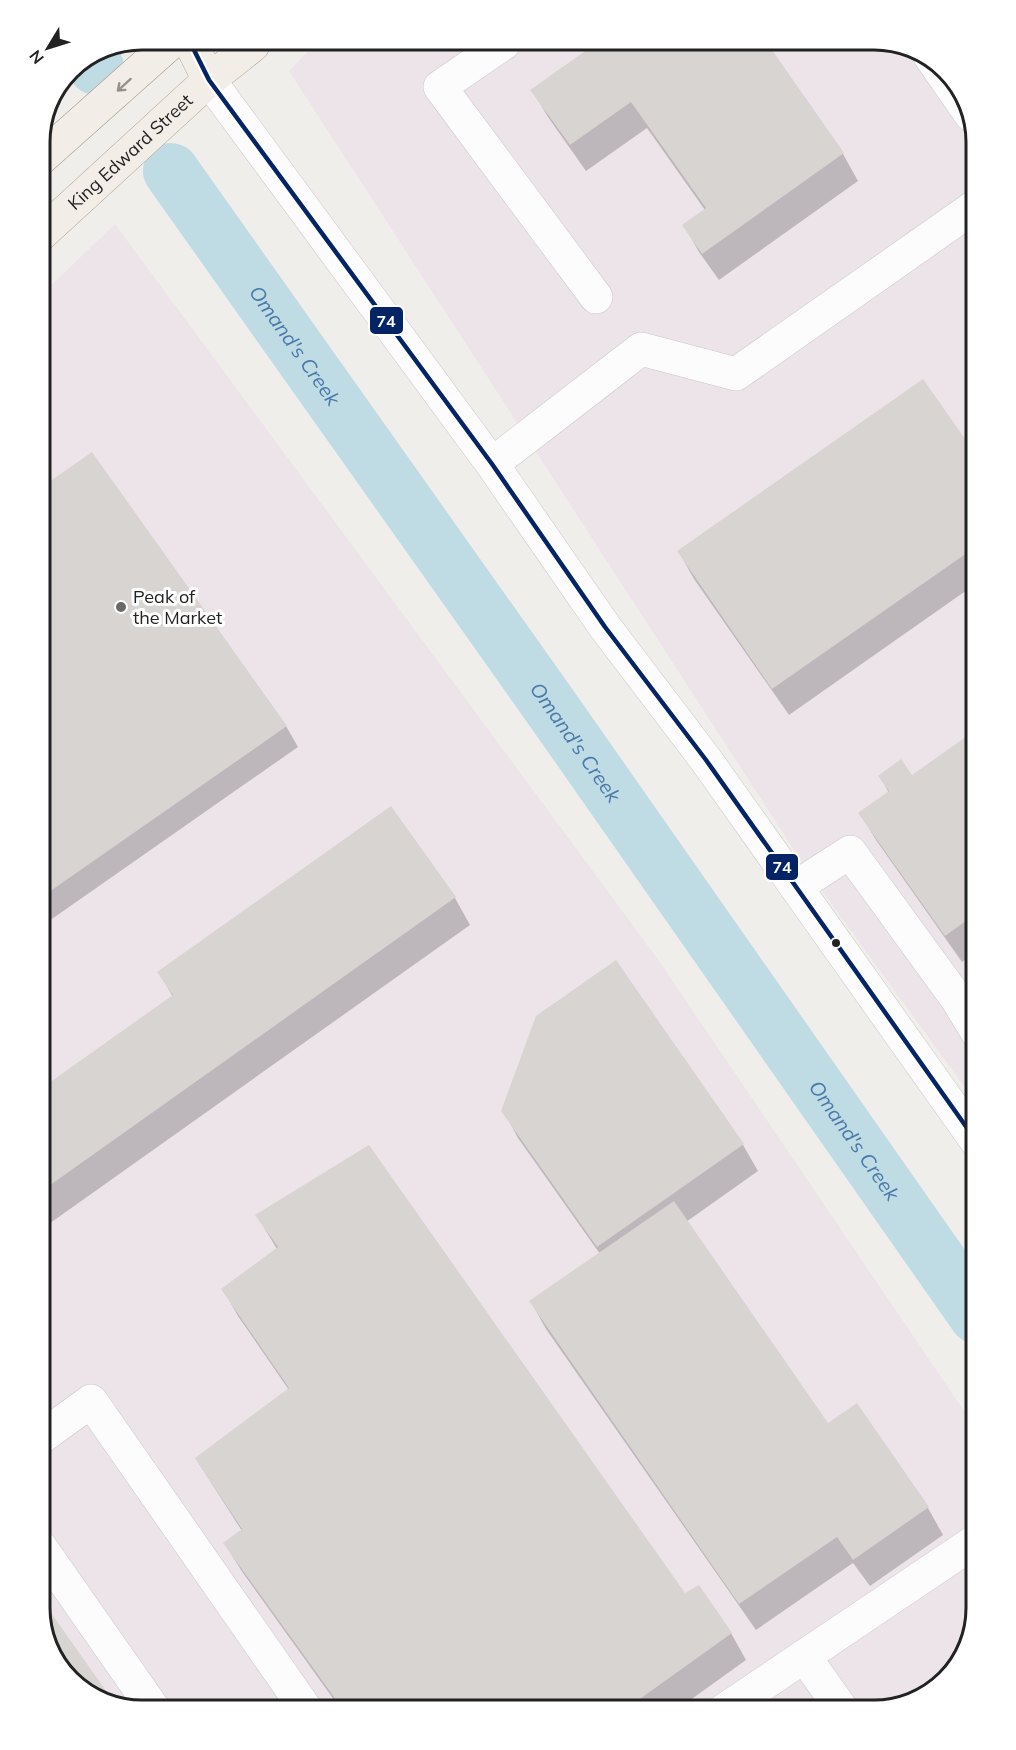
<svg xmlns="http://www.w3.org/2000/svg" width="1016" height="1750" font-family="Mulish,sans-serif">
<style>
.industrial{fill:#ede4e9}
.shadow{fill:#0003}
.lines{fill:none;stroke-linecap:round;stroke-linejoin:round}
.river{stroke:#bfdbe3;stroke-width:56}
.building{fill:#d7d4d2}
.minor-casing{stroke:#c9c8c7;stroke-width:34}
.major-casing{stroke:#a79c86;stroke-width:34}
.minor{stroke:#fdfcfc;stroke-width:33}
.major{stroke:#f3ede7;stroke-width:33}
.bus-1-casing{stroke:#fff;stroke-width:9}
.bus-1{stroke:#052465;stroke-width:4.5}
.oneway{stroke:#95928e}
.poi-dot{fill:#6a6968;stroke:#fff;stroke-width:2}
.bus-dot{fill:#222;stroke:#fff;stroke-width:2}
.labels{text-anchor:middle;stroke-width:6;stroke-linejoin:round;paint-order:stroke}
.street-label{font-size:18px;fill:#222;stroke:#fff}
.poi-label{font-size:18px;fill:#222;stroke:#fff;text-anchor:start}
.water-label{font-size:20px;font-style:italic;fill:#4a7aab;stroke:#fff}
.rim{fill:none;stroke:#222;stroke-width:3}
.line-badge{stroke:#fff;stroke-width:2}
.badge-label{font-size:16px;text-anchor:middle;font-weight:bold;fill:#fff}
</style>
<rect width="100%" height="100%" fill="#f0eeeb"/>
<path class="industrial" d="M 882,39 L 932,56 L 967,96 L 977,141 L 977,1104 L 809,873 L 289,71 L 314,45 Z
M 115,224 L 657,958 L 977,1430 L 977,1609 L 960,1665 L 920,1701 L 875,1711 L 135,1711 L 84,1694 L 39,1609 L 39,297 Z"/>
<path class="shadow" d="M 777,40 L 767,47 L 843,154 L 858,181 L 719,280 L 699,252 L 684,225 L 705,210 L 647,128 L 586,171 L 548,117 L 532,90 L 601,42 Z
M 977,458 L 977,583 L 789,715 L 694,579 L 679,552 Z
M 39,491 L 286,726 L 298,747 L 39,928 Z
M 977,730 L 977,951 L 962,962 L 876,840 L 860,813 L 889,793 L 880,776 L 911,777 Z
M 391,808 L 455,898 L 470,925 L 39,1231 L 39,1092 L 173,997 L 159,972 Z
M 503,1110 L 743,1145 L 758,1171 L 686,1222 L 828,1425 L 856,1405 L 928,1508 L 943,1535 L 870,1586 L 853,1563 L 756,1630 L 546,1329 L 531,1302 L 600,1254 L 518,1138 Z
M 257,1216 L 685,1595 L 731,1633 L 746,1660 L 675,1711 L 342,1711 L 241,1570 L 225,1544 L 242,1531 L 196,1459 L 289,1390 L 238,1316 L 223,1289 L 277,1249 Z"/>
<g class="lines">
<g class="river">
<path d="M 88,56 L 96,67"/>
<path id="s1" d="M 171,171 L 557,716 L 977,1316"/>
</g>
</g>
<path class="building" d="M 765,40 L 844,153 L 702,254 L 682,225 L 706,208 L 631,102 L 570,145 L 530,90 L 598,42 Z
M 923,379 L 977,456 L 977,546 L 772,689 L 677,551 Z
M 92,452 L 287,726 L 39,899 L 39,489 Z
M 977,729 L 977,913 L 945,936 L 858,813 L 889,791 L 878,776 L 901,759 L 912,775 Z
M 391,806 L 456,897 L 39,1193 L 39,1090 L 173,995 L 157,972 Z
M 616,960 L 744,1144 L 597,1247 L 501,1111 L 536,1016 Z
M 369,1145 L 685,1593 L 699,1585 L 732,1633 L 623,1711 L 344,1711 L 223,1543 L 242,1529 L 195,1458 L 289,1388 L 221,1289 L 278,1247 L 255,1215 Z
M 674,1201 L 828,1423 L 857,1403 L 929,1507 L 853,1560 L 837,1537 L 739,1604 L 529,1301 Z
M 39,1596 L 116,1705 L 84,1694 L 49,1654 L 39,1609 Z"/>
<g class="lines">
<defs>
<path id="minor" d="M 504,43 L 440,87 L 596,297
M 930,56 L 971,115
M 209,80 L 492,464 L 605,627 L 706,760 L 977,1142
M 492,464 L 641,349 L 736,374 L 977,205
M 796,887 L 850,852 L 957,999 L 977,1032
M 39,1439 L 91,1401 L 307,1711
M 39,1545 L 155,1711
M 804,1656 L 843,1711
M 723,1711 L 977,1540"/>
<g id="major">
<path d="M 192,46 L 209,80"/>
<path d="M 39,160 L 167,46"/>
<path id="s2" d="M 39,236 L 209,80 L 253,45"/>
</g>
</defs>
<use href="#minor" class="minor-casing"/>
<use href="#major" class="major-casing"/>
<use href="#minor" class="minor"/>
<use href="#major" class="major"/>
<defs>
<path id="bus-1" d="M 192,46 L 209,80 L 492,464 L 605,627 L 706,760 L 977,1142"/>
</defs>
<use href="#bus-1" class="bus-1-casing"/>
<use href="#bus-1" class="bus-1"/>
</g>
<defs><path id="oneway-shaft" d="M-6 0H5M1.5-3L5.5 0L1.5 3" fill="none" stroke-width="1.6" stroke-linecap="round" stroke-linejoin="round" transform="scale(1.5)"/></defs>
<use class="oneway" href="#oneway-shaft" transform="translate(124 85) rotate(138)"/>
<circle class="poi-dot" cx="121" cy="607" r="6"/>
<circle class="bus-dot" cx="836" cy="943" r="5"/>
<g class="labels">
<g class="street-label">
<text dy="6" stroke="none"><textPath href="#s2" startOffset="124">King Edward Street</textPath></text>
</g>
<g class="poi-label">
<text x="133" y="603">Peak of<tspan x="133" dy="21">the Market</tspan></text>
</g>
<g class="water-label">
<text dy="7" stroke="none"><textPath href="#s1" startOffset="214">Omand's Creek</textPath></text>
<text dy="7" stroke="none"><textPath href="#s1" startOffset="700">Omand's Creek</textPath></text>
<text dy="7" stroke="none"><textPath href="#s1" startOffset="1186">Omand's Creek</textPath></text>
</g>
</g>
<path d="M0 0H1016V1750H0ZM142 50H874A92 92 0 0 1 966 142V1608A92 92 0 0 1 874 1700H142A92 92 0 0 1 50 1608V142A92 92 0 0 1 142 50Z" fill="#fff" fill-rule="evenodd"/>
<path class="rim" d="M142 50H874A92 92 0 0 1 966 142V1608A92 92 0 0 1 874 1700H142A92 92 0 0 1 50 1608V142A92 92 0 0 1 142 50Z"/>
<g class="line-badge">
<rect x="369" y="306" width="35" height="29" rx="6" fill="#052465"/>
<rect x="765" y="853" width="34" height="28" rx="6" fill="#052465"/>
</g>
<g class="badge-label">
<text x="386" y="327">74</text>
<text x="782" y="873">74</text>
</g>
<g transform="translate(48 48) rotate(232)" stroke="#ffffff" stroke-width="4.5" paint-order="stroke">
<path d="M0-4.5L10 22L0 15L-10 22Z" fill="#222222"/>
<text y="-9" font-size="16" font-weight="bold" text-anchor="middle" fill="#222222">N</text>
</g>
</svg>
